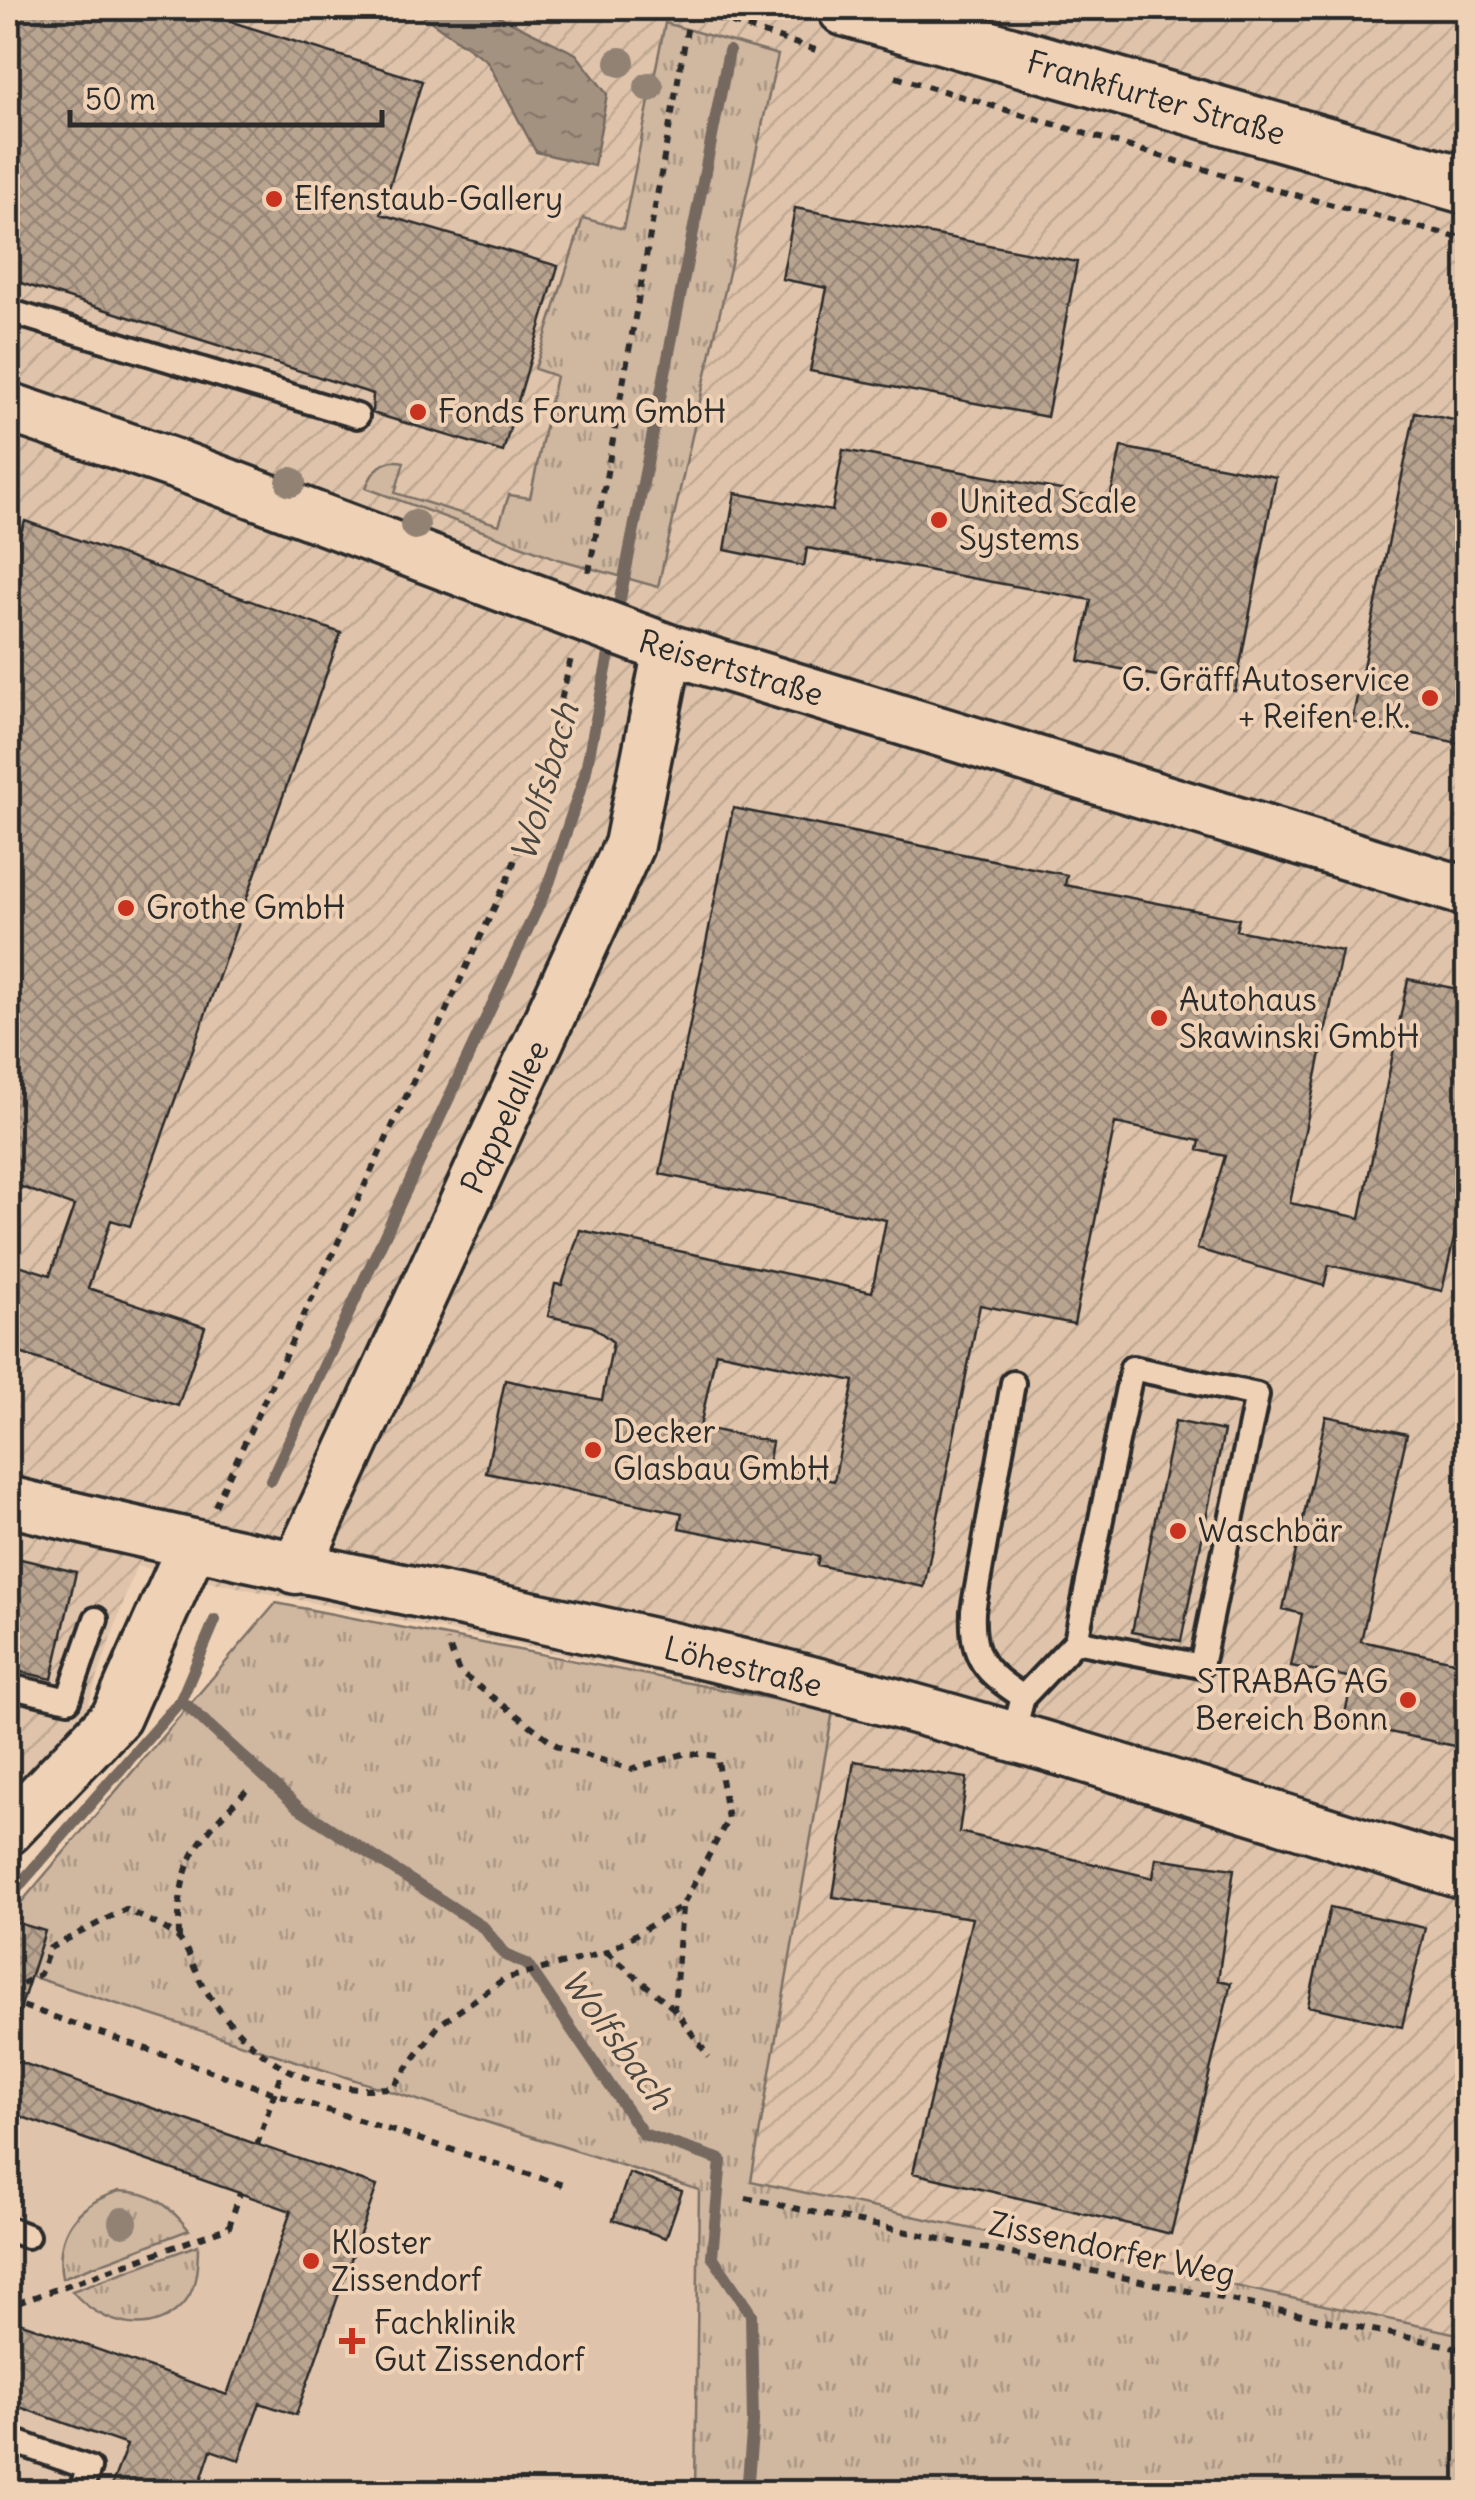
<svg xmlns="http://www.w3.org/2000/svg" width="1475" height="2500" font-family="Delius,sans-serif">
<style>
.built{fill:#dfc4ab}
.industrial{fill:url(#industrial-furrows)}
.grass{fill:url(#grass-tufts);stroke:#7d7166;stroke-width:2.5}
.water{fill:url(#water-ripples);stroke:#74695f;stroke-width:2.5}
.lines{fill:none;stroke-linecap:round;stroke-linejoin:round}
.stream{stroke:#74695f;stroke-width:12}
.building{fill:url(#building-cross-hatch);stroke:#2b2b2b;stroke-width:2.5;fill-rule:evenodd}
.service-casing{stroke:#2b2b2b;stroke-width:30}
.minor-casing{stroke:#2b2b2b;stroke-width:55}
.secondary-casing{stroke:#2b2b2b;stroke-width:62}
.path{stroke:#2b2b2b;stroke-width:6;stroke-dasharray:8 8;stroke-linecap:butt}
.service{stroke:#efd2b6;stroke-width:22}
.minor{stroke:#efd2b6;stroke-width:48}
.secondary{stroke:#efd2b6;stroke-width:55}
.tree{fill:#918273}
.poi-dot{fill:#c8321e;stroke:#efd2b6;stroke-width:4}
.labels{text-anchor:middle;stroke-width:8;stroke-linejoin:round;paint-order:stroke}
.street-label{font-size:32px;fill:#2b2b2b;stroke:#efd2b6}
.poi-label{font-size:32px;fill:#2b2b2b;stroke:#efd2b6;text-anchor:start}
.water-label{font-size:35px;font-style:italic;fill:#494540;stroke:#efd2b6}
</style>
<defs>
<pattern id="industrial-furrows" width="10" height="10" patternUnits="userSpaceOnUse" patternTransform="scale(2.5)"><rect width="10" height="10" fill="#dfc4ab"/><path d="M-1 1l2-2M0 10L10 0M9 11l2-2" fill="none" stroke="#c0a993"/></pattern>
<pattern id="grass-tufts" width="24" height="20" patternUnits="userSpaceOnUse" patternTransform="scale(2.5)"><rect width="24" height="20" fill="#cfb7a0"/><path d="M3 7l-1-3M5 7V3M7 7l1-3M15 17l-1-3M17 17v-4M19 17l1-3" fill="none" stroke="#a89583"/></pattern>
<pattern id="water-ripples" width="26" height="14" patternUnits="userSpaceOnUse" patternTransform="scale(2.5)"><rect width="26" height="14" fill="#a49281"/><path d="M2 4q2-2 4 0t4 0M15 11q2-2 4 0t4 0" fill="none" stroke="#86776a"/></pattern>
<pattern id="building-cross-hatch" width="8" height="8" patternUnits="userSpaceOnUse" patternTransform="scale(2.5)"><rect width="8" height="8" fill="#b9a490"/><path d="M0 0l8 8M0 8l8-8" fill="none" stroke="#978676"/></pattern>
</defs>
<rect width="100%" height="100%" fill="#efd2b6"/>
<filter id="ink" filterUnits="userSpaceOnUse"><feTurbulence type="fractalNoise" baseFrequency=".01" numOctaves="2"/><feDisplacementMap in="SourceGraphic" scale="20" xChannelSelector="R" yChannelSelector="G"/><feConvolveMatrix kernelMatrix="1 2 1 2 8 2 1 2 1" color-interpolation-filters="sRGB"/></filter>
<g filter="url(#ink)">
<path class="built" d="M 8,1969 L 700,2190 L 695,2492 L 8,2492 Z"/>
<path class="industrial" d="M 8,8 L 1467,8 L 1467,2336 L 750,2181 L 833,1711 L 136,1566 L 85,1714 L 8,1795 Z"/>
<path class="grass" d="M 665,23 L 778,55 L 658,587 L 558,559 L 366,488 C 372,471 384,457 404,462 L 395,493 L 499,525 L 509,495 L 530,498 L 556,376 L 535,369 L 583,218 L 623,229 Z
M 276,1603 L 833,1711 L 751,2181 L 1467,2336 L 1467,2492 L 695,2492 L 699,2190 L 8,1969 L 8,1918 Z
M 119,2191 C 153,2192 168,2204 189,2230 L 62,2278 C 54,2232 76,2205 119,2191 Z
M 198,2245 C 198,2262 197,2286 187,2299 C 156,2341 101,2326 72,2291 Z"/>
<path class="water" d="M 412,8 L 483,8 L 576,54 L 607,94 L 594,166 L 536,152 L 487,61 Z"/>
<g class="lines">
<path class="stream" d="M 271,1480 L 549,883 L 585,775 L 729,51
M 215,1620 L 181,1700 L 299,1808 L 484,1928 L 505,1955 L 527,1964 L 643,2134 L 721,2160 L 712,2256 L 751,2314 L 753,2422 L 747,2492
M 8,1898 L 181,1700"/>
</g>
<path class="building" d="M 8,8 L 187,8 L 422,81 L 381,214 L 558,266 L 503,452 L 372,413 L 373,394 L 8,279 Z
M 795,208 L 1077,262 L 1047,417 L 810,371 L 827,288 L 782,279 Z
M 1415,412 L 1468,423 L 1468,745 L 1352,721 Z
M 1121,447 L 1276,477 L 1235,691 L 1079,661 L 1091,600 L 807,548 L 804,566 L 725,550 L 735,493 L 832,511 L 843,450 L 1110,499 Z
M 25,521 L 341,633 L 130,1226 L 111,1220 L 88,1288 L 205,1327 L 178,1406 L 8,1349 L 8,1300 L 19,1265 L 50,1275 L 74,1206 L 8,1182 L 8,570 Z
M 733,808 L 1067,875 L 1065,885 L 1239,919 L 1236,930 L 1342,951 L 1290,1203 L 1360,1218 L 1408,979 L 1468,991 L 1468,1204 L 1462,1203 L 1442,1291 L 1329,1265 L 1324,1286 L 1197,1249 L 1225,1156 L 1198,1150 L 1200,1141 L 1115,1123 L 1074,1324 L 980,1305 L 924,1587 L 817,1565 L 819,1556 L 679,1528 L 682,1513 L 486,1473 L 505,1380 L 602,1400 L 613,1342 L 592,1326 L 548,1316 L 555,1284 L 562,1285 L 580,1230 L 872,1292 L 886,1220 L 660,1174 ZM 716,1352 L 854,1381 L 834,1481 L 768,1466 L 772,1442 L 700,1427 Z
M 1326,1416 L 1407,1434 L 1361,1641 L 1468,1664 L 1468,1749 L 1343,1722 L 1353,1678 L 1291,1666 L 1302,1614 L 1283,1609 Z
M 1175,1421 L 1224,1431 L 1181,1641 L 1132,1632 Z
M 8,1556 L 76,1572 L 52,1679 L 8,1669 Z
M 854,1761 L 967,1778 L 959,1832 L 1153,1878 L 1156,1858 L 1234,1869 L 1218,1980 L 1231,1983 L 1171,2234 L 913,2173 L 972,1918 L 833,1897 Z
M 1330,1907 L 1425,1928 L 1402,2027 L 1308,2006 Z
M 8,1920 L 45,1931 L 15,2025 L 8,2024 Z
M 8,2058 L 377,2186 L 296,2415 L 260,2403 L 239,2460 L 211,2450 L 197,2492 L 109,2492 L 127,2445 L 8,2403 L 8,2318 L 227,2395 L 291,2211 L 8,2112 Z
M 629,2173 L 682,2191 L 666,2238 L 613,2220 Z"/>
<g class="lines">
<defs>
<path id="service" d="M 8,311 L 357,416
M 1013,1383 L 973,1611 C 971,1659 984,1671 1023,1697
M 8,1686 L 68,1700 L 96,1619
M 1013,1735 L 1023,1697 L 1076,1641 L 1132,1368 L 1257,1395 L 1201,1666 L 1076,1641
M 8,2229 L 27,2236
M 8,2439 L 89,2468 L 80,2492"/>
<path id="minor" d="M 8,407 L 178,465 L 668,649 L 1468,892
M 8,1501 C 243,1559 482,1603 718,1658 C 971,1718 1219,1799 1468,1876
M 296,1569 L 629,845 L 668,649
M 8,1830 L 116,1717 L 192,1546"/>
<path id="secondary" d="M 846,8 L 1468,186"/>
</defs>
<use href="#service" class="service-casing"/>
<use href="#minor" class="minor-casing"/>
<use href="#secondary" class="secondary-casing"/>
<path class="path" d="M 686,8 L 822,52
M 896,77 L 1264,187 L 1468,240
M 589,572 L 691,8
M 215,1506 L 509,876 L 540,790 L 571,658
M 682,1908 L 674,2009 L 709,2057
M 179,1937 C 177,1859 197,1840 250,1787
M 607,1952 L 673,2008
M 8,1992 L 40,1974 L 50,1948 L 126,1909 C 141,1918 169,1927 180,1940 C 191,1954 195,1974 205,1989 C 247,2056 312,2099 393,2087 L 439,2025 L 504,1979 L 607,1952 L 682,1906 L 728,1819 L 717,1756 L 687,1753 L 631,1769 L 559,1747 L 459,1672 L 447,1641
M 8,2001 L 274,2093 L 569,2187
M 257,2145 L 282,2070
M 746,2198 L 1468,2350
M 18,2303 L 229,2227 L 240,2193"/>
<use href="#service" class="service"/>
<use href="#minor" class="minor"/>
<use href="#secondary" class="secondary"/>
</g>
<g class="tree">
<circle cx="620" cy="62" r="15"/>
<circle cx="649" cy="87" r="15"/>
<circle cx="291" cy="482" r="15"/>
<circle cx="415" cy="525" r="15"/>
<circle cx="123" cy="2222" r="15"/>
</g>
</g>
<g class="poi-dot">
<circle cx="274" cy="199" r="10"/>
<circle cx="418" cy="412" r="10"/>
<circle cx="939" cy="520" r="10"/>
<circle cx="1430" cy="698" r="10"/>
<circle cx="126" cy="908" r="10"/>
<circle cx="1159" cy="1018" r="10"/>
<circle cx="593" cy="1450" r="10"/>
<circle cx="1178" cy="1531" r="10"/>
<circle cx="1408" cy="1700" r="10"/>
<circle cx="311" cy="2261" r="10"/>
<path d="M347 2326h10v10h10v10h-10v10h-10v-10h-10v-10h10z"/>
</g>
<g class="labels">
<g class="street-label">
<text transform="translate(1156 98) rotate(16)" y="11">Frankfurter Straße</text>
<text transform="translate(731 668) rotate(17)" y="11">Reisertstraße</text>
<text transform="translate(505 1117) rotate(-65)" y="11">Pappelallee</text>
<text transform="translate(743 1667) rotate(14)" y="11">Löhestraße</text>
<text transform="translate(1112 2249) rotate(12)" y="11">Zissendorfer Weg</text>
</g>
<g class="poi-label">
<text x="294" y="210">Elfenstaub-Gallery</text>
<text x="438" y="423">Fonds Forum GmbH</text>
<text x="959" y="513">United Scale<tspan x="959" dy="37">Systems</tspan></text>
<text x="1410" y="691" text-anchor="end">G. Gräff Autoservice<tspan x="1410" dy="37">+ Reifen e.K.</tspan></text>
<text x="146" y="919">Grothe GmbH</text>
<text x="1179" y="1011">Autohaus<tspan x="1179" dy="37">Skawinski GmbH</tspan></text>
<text x="613" y="1443">Decker<tspan x="613" dy="37">Glasbau GmbH</tspan></text>
<text x="1198" y="1542">Waschbär</text>
<text x="1388" y="1693" text-anchor="end">STRABAG AG<tspan x="1388" dy="37">Bereich Bonn</tspan></text>
<text x="331" y="2254">Kloster<tspan x="331" dy="37">Zissendorf</tspan></text>
<text x="374" y="2334">Fachklinik<tspan x="374" dy="37">Gut Zissendorf</tspan></text>
</g>
<g class="water-label">
<text transform="translate(545 782) rotate(-74)" y="12">Wolfsbach</text>
<text transform="translate(617 2039) rotate(54)" y="12">Wolfsbach</text>
</g>
</g>
<rect width="1475" height="2500" fill="none" stroke="#efd2b6" stroke-width="40"/>
<rect x="20" y="20" width="1435" height="2460" fill="none" stroke="#2b2b2b" stroke-width="4" filter="url(#ink)"/>
<path d="M70 110v15h312v-15" fill="none" stroke="#2b2b2b" stroke-width="5"/>
<text x="85" y="110" font-size="30" fill="#2b2b2b" stroke="#efd2b6" stroke-width="8" paint-order="stroke">50 m</text>
</svg>
